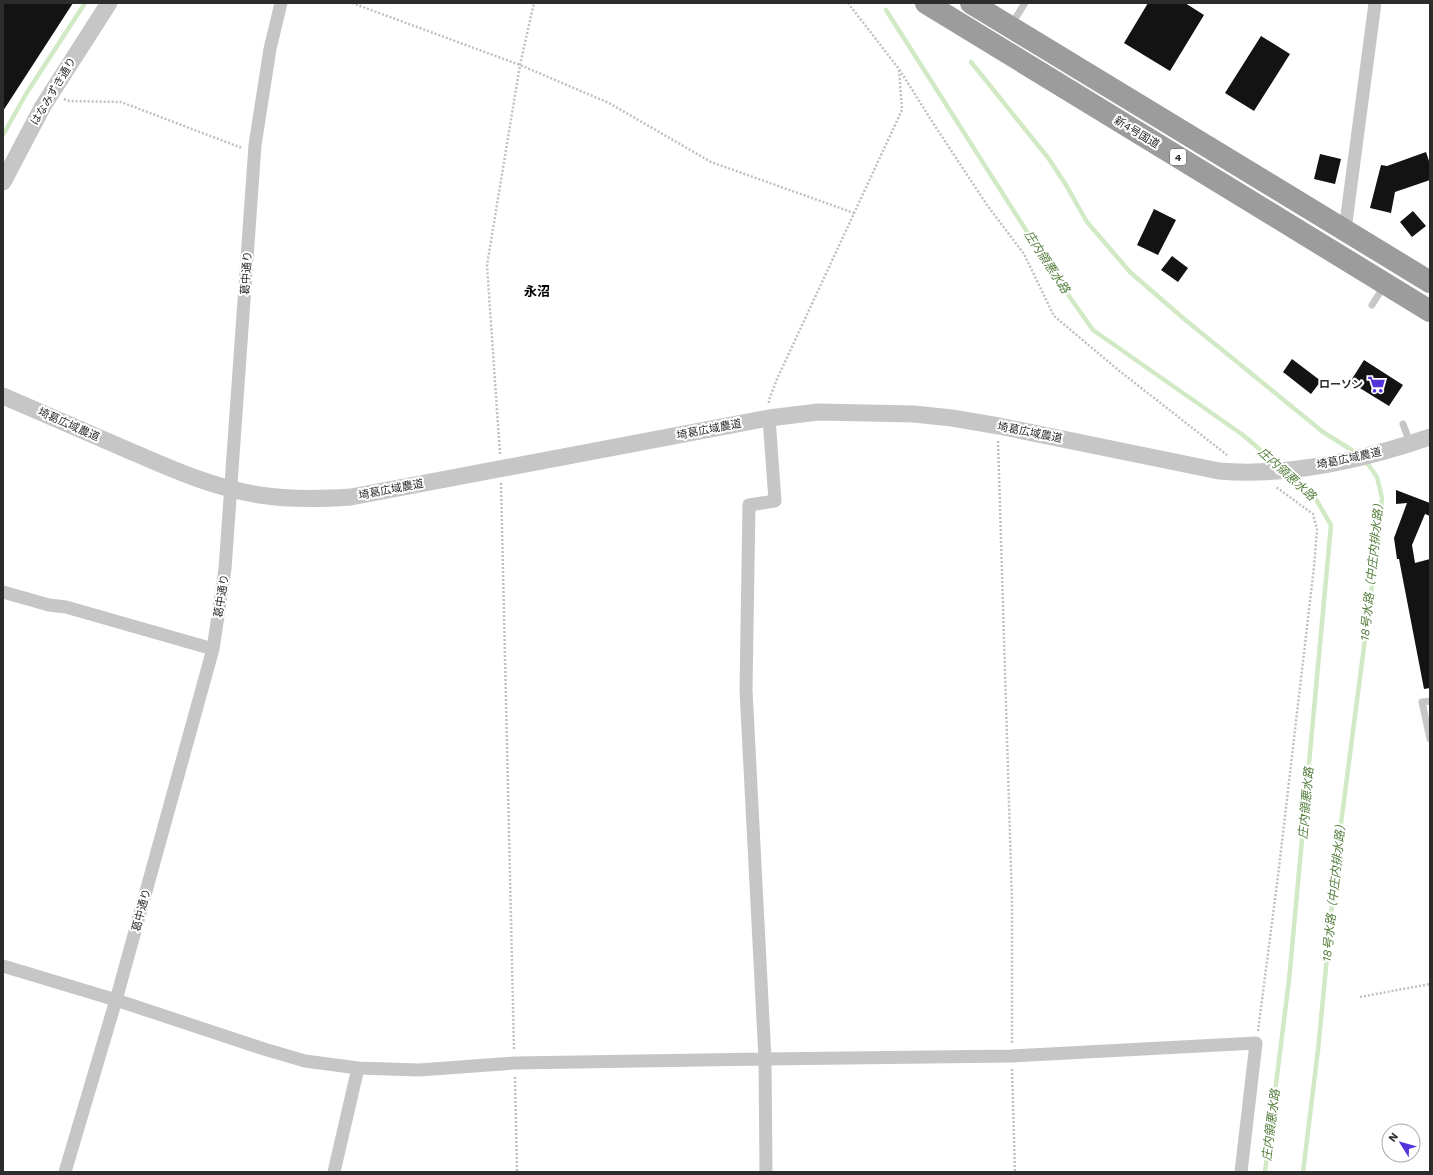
<svg xmlns="http://www.w3.org/2000/svg" width="1433" height="1175" font-family="'Work Sans','Noto Sans JP',sans-serif">
<style>
.lines{fill:none;stroke-linecap:round;stroke-linejoin:round}
.stream{stroke:#d2e9c6;stroke-width:4.5}
.building{fill:#131313}
.path{stroke:#c0c0c0;stroke-width:2.5;stroke-dasharray:2 2;stroke-linecap:butt}
.service{stroke:#c6c6c6;stroke-width:7}
.minor{stroke:#c6c6c6;stroke-width:13}
.tertiary{stroke:#c6c6c6;stroke-width:17}
.trunk{stroke:#9c9c9c;stroke-width:22}
.labels{text-anchor:middle;stroke-width:4;stroke-linejoin:round;paint-order:stroke}
.shield{fill:#fff;stroke:#6b6b6b;stroke-width:1}
.shield-label{font-size:10px;font-weight:bold;fill:#2c2c2c}
.street-label{font-size:11px;fill:#2c2c2c;stroke:#fff}
.poi-label{font-size:11px;font-weight:bold;fill:#2c2c2c;stroke:#fff;text-anchor:end}
.water-label{font-size:12px;font-style:italic;fill:#527d3a;stroke:#fff}
.quarter-label{font-size:13px;font-weight:bold;fill:#000;stroke:#fff}
</style>
<rect width="100%" height="100%" fill="#fff"/>
<g class="lines">
<path class="stream" d="M 886,10 L 1057,279 L 1093,330 L 1243,435 L 1279,466
M 971,62 L 1049,159 L 1066,185 L 1087,222 L 1130,272 L 1183,318 L 1323,432 L 1358,454
M 3,135 L 26,94 L 85,3
M 1265,1172 L 1289,980 L 1331,525 L 1314,496 L 1290,475
M 1303,1172 L 1318,1050 L 1337,854 L 1377,547 L 1382,498 L 1377,477 L 1365,460"/>
</g>
<path class="building" d="M 3,3 L 73,3 L 3,111 Z
M 1148,3 L 1185,3 L 1204,15 L 1170,71 L 1124,43 Z
M 1261,36 L 1290,54 L 1254,111 L 1225,93 Z
M 1426,152 L 1430,164 L 1430,180 L 1395,192 L 1391,213 L 1370,208 L 1381,165 L 1387,166 Z
M 1320,154 L 1341,159 L 1335,184 L 1314,179 Z
M 1154,209 L 1176,220 L 1158,255 L 1137,245 Z
M 1413,211 L 1426,226 L 1412,237 L 1400,222 Z
M 1172,256 L 1188,268 L 1178,282 L 1161,270 Z
M 1292,359 L 1321,381 L 1311,394 L 1283,372 Z
M 1364,360 L 1403,385 L 1389,406 L 1350,382 Z
M 1396,490 L 1430,503 L 1430,516 L 1425,514 L 1412,545 L 1415,563 L 1430,559 L 1430,688 L 1424,689 L 1399,559 L 1397,559 L 1394,538 L 1407,503 L 1396,504 Z"/>
<g class="lines">
<path class="path" d="M 352,3 L 520,65 L 609,103 L 711,162 L 854,213
M 848,3 L 899,69 L 935,126 L 987,205 L 1024,254 L 1054,316 L 1117,369 L 1227,455
M 64,99 L 69,101 L 121,102 L 242,148
M 769,403 L 769,400 L 777,379 L 902,110 L 899,69
M 998,441 L 1012,902 L 1012,1044
M 500,454 L 487,265 L 520,65 L 534,3
M 501,483 L 514,1050
M 1360,997 L 1430,984
M 1258,1031 L 1278,876 L 1314,567 L 1317,529 L 1313,514 L 1276,487
M 1012,1069 L 1015,1172
M 515,1077 L 517,1172"/>
<path class="service" d="M 1011,25 L 1025,3
M 1372,305 L 1384,286
M 1403,424 L 1410,443
M 1430,701 L 1422,702 L 1430,739"/>
<path class="minor" d="M 1345,230 L 1375,3
M 3,592 L 49,605 L 66,607 L 213,649
M 3,966 L 116,1000 L 264,1049 L 305,1061 L 358,1068 L 419,1070 L 515,1063 L 765,1059 L 1011,1056 L 1256,1043 L 1241,1172
M 65,1172 L 116,1000 L 213,649 L 225,569 L 255,145 L 270,49 L 281,3
M 334,1172 L 358,1068
M 766,1172 L 765,1059 L 746,690 L 749,505 L 775,501 L 769,418"/>
<path class="tertiary" d="M 3,182 L 43,106 L 109,3
M 3,396 C 43,413 83,431 123,448 C 167,467 212,488 260,495 C 290,500 321,499 351,497 L 769,418 L 818,412 L 914,414 L 952,418 L 999,426 L 1219,471 C 1290,477 1363,460 1430,437"/>
<path class="trunk" d="M 926,3 L 1430,311
M 971,3 L 1430,282"/>
</g>
<defs>
<symbol id="supermarket-bare" viewBox="-9 -9 18 18"><path d="M-6-5.5h2.5l.6 2H6L4.5 2H-2.5L-4.4-4H-6ZM-1.5 3.2a1.3 1.3 0 1 0 .1 0ZM3 3.2a1.3 1.3 0 1 0 .1 0Z" fill="#5435dc" stroke="#fff" stroke-width="2.5" paint-order="stroke"/></symbol>
</defs>
<g fill-rule="evenodd">
<use href="#supermarket-bare" x="1364" y="372" width="25" height="25"/>
</g>
<g class="labels">
<rect class="shield" x="1170" y="149" width="16" height="16" rx="3"/>
<g class="shield-label">
<text x="1178" y="161">4</text>
</g>
<g class="street-label">
<text transform="translate(53 91) rotate(-59)" y="4">はなみずき通り</text>
<text transform="translate(1137 132) rotate(31)" y="4">新4号国道</text>
<text transform="translate(246 273) rotate(-86)" y="4">葛中通り</text>
<text transform="translate(69 424) rotate(24)" y="4">埼葛広域農道</text>
<text transform="translate(709 429) rotate(-11)" y="4">埼葛広域農道</text>
<text transform="translate(1030 432) rotate(11)" y="4">埼葛広域農道</text>
<text transform="translate(1349 458) rotate(-12)" y="4">埼葛広域農道</text>
<text transform="translate(391 489) rotate(-11)" y="4">埼葛広域農道</text>
<text transform="translate(221 596) rotate(-81)" y="4">葛中通り</text>
<text transform="translate(141 910) rotate(-75)" y="4">葛中通り</text>
</g>
<g class="poi-label">
<text x="1363" y="388">ローソン</text>
</g>
<g class="water-label">
<text transform="translate(1047 262) rotate(57)" y="4">庄内領悪水路</text>
<text transform="translate(1287 474) rotate(42)" y="4">庄内領悪水路</text>
<text transform="translate(1372 569) rotate(-84)" y="4">18号水路（中庄内排水路）</text>
<text transform="translate(1306 803) rotate(-85)" y="4">庄内領悪水路</text>
<text transform="translate(1334 890) rotate(-84)" y="4">18号水路（中庄内排水路）</text>
<text transform="translate(1271 1125) rotate(-83)" y="4">庄内領悪水路</text>
</g>
<g class="quarter-label">
<text x="537" y="296">永沼</text>
</g>
</g>
<rect width="1433" height="1175" fill="none" stroke="#2c2c2c" stroke-width="8"/>
<g transform="translate(1401 1143) rotate(307)"><circle r="19" fill="#ffffff" stroke="#ababab"/>
<path d="M0-3L7 15L0 10L-7 15Z" fill="#5435dc"/>
<text y="-6" font-size="11" font-weight="bold" text-anchor="middle" fill="#2c2c2c">N</text>
</g>
</svg>
